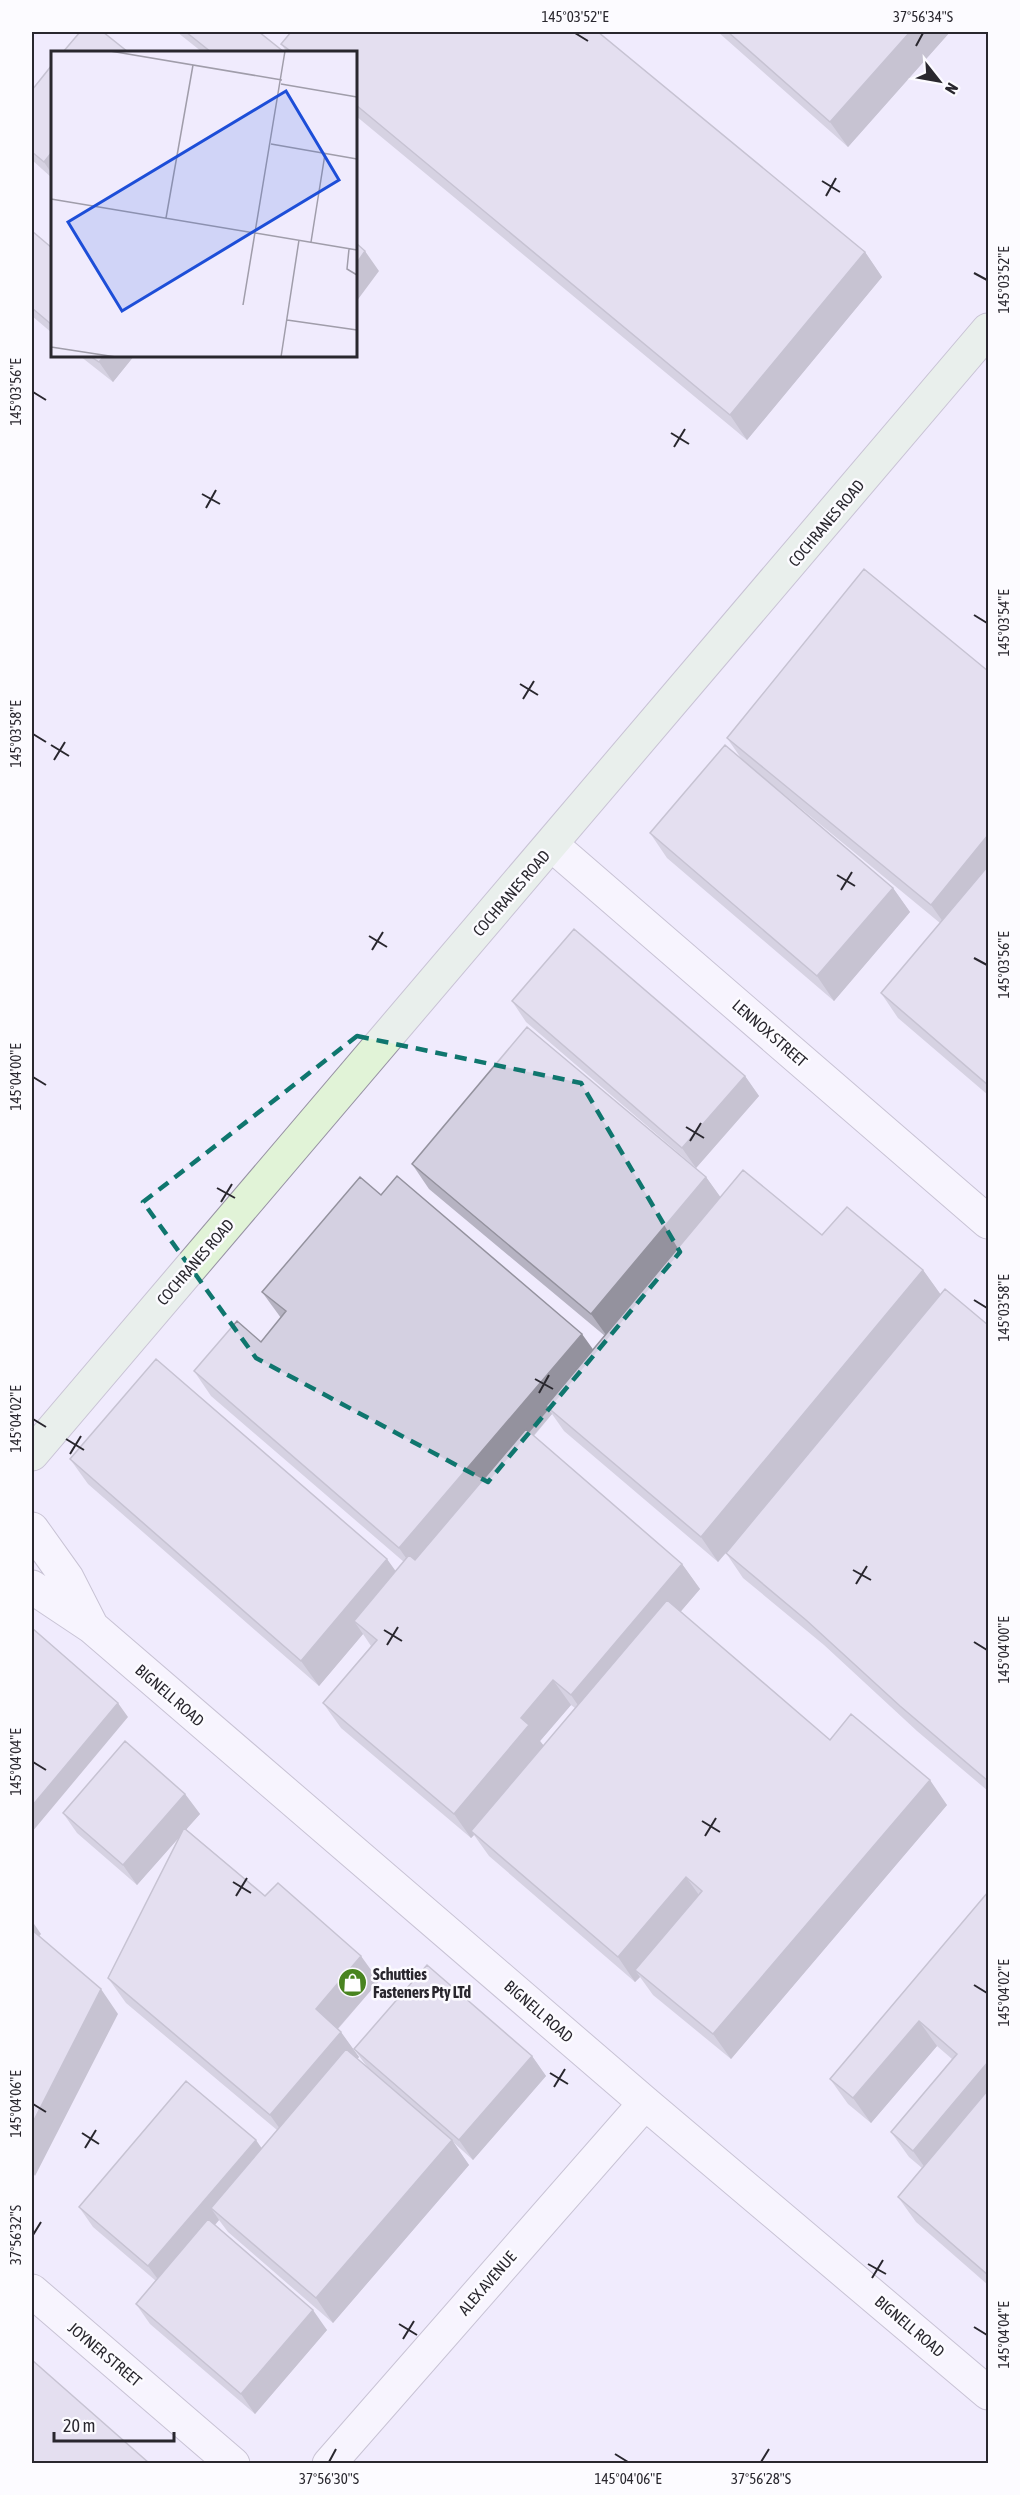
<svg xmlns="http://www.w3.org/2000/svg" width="1020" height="2495" font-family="'Asap Condensed',sans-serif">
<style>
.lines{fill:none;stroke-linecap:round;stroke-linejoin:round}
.street-casing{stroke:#9792a3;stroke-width:35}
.secondary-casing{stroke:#9792a3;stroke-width:35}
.street{stroke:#fff;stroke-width:33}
.secondary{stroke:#e1f3d7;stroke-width:33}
.wall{fill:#b6b3c2;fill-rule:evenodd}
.shaded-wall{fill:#94929e}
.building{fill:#d4d0e1;stroke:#94929e;stroke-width:1.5}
.marked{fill:none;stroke:#0f766e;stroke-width:4.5;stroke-dasharray:12 8;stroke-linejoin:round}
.ticks{fill:none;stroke:#29272e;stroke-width:2}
.labels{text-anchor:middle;stroke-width:5;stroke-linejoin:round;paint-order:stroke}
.street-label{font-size:16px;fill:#29272e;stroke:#fcfbff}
.poi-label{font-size:16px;font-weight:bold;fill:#29272e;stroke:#fcfbff;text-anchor:start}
.inset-road{fill:none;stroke:#a09daa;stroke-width:1.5}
.view{fill:#1d4ed8;fill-opacity:0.15;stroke:#1d4ed8;stroke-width:3}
.inset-edge{fill:none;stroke:#29272e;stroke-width:3}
.neatline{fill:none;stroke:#29272e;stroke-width:2}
.ticks-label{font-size:15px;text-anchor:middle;fill:#29272e}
</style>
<rect width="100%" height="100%" fill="#f0ebfd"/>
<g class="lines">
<defs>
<path id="street" d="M 552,845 L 988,1222
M 32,1529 L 67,1578 L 92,1627
M 32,1587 L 92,1627 L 645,2103 L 988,2393
M 32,2291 L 233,2464
M 329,2464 L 645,2103"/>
<path id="secondary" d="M 32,1454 L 988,330"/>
</defs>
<use href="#street" class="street-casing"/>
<use href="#secondary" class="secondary-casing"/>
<use href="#street" class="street"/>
<use href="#secondary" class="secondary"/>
</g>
<path class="wall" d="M 177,32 L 259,32 L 284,52 L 202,52 Z
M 291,32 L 598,32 L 865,252 L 882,277 L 747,440 L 356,116 L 356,52 L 287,52 L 281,44 Z
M 718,32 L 950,32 L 848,147 Z
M 52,65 L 52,178 L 32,160 L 32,90 Z
M 32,231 L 52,248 L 52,333 L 32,316 Z
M 80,356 L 134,356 L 113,382 Z
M 988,671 L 988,1095 L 898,1018 L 881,993 L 940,923 L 770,783 L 893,888 L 910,912 L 834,1001 L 667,858 L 650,833 L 743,761 L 727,738 Z
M 512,1001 L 745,1076 L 759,1096 L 696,1168 L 526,1022 Z
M 412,1164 L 706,1177 L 720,1197 L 822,1235 L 923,1270 L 941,1295 L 988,1325 L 988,1791 L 917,1731 L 824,1645 L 743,1578 L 726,1553 L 718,1562 L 564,1431 L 552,1414 L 534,1436 L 682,1564 L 700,1589 L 680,1612 L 830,1740 L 947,1805 L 731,2059 L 653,1995 L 640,1977 L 635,1982 L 489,1856 L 474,1835 L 471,1838 L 341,1728 L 323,1703 L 371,1646 L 363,1634 L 319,1686 L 88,1484 L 70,1459 L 396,1571 L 404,1562 L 211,1396 L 194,1371 L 261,1342 L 281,1318 L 262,1292 L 381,1195 L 593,1350 L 605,1336 L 429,1189 ZM 571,1705 L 575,1708 L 544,1746 L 540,1741 Z
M 185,1794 L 200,1814 L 186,1829 L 265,1896 L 379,1981 L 338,2029 L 359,2057 L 357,2059 L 368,2068 L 354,2049 L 532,2056 L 546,2076 L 473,2160 L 453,2142 L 469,2165 L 333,2323 L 228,2232 L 219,2220 L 215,2225 L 327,2330 L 255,2414 L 150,2324 L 136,2304 L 156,2281 L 93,2227 L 79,2207 L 261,2148 L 277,2130 L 126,2003 L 108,1978 L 180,1836 L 137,1885 L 77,1833 L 63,1813 Z
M 988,1892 L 988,2285 L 916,2222 L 898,2197 L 922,2168 L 909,2157 L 891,2132 L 952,2059 L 937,2046 L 871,2123 L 848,2104 L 830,2079 Z"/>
<path class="shaded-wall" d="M 910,32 L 950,32 L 848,147 L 830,122 Z
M 52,152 L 52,174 L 44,162 Z
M 365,251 L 379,271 L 356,302 L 356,264 Z
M 865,252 L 882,277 L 747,440 L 730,415 Z
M 104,356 L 134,356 L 113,382 L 99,362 Z
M 988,835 L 988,881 L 949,930 L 931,905 Z
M 893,888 L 910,912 L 834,1001 L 817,976 Z
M 745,1076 L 759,1096 L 696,1168 L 682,1148 Z
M 706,1177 L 724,1202 L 609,1339 L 591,1314 Z
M 923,1270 L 941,1295 L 718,1562 L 701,1537 Z
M 582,1334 L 600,1359 L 546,1406 L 552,1414 L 416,1572 L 399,1548 Z
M 387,1559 L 405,1584 L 354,1621 L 363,1634 L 319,1686 L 301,1661 Z
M 682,1564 L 700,1589 L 588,1720 L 571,1695 Z
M 553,1680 L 571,1705 L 540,1741 L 547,1750 L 471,1831 L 474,1835 L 471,1838 L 454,1814 L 521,1718 Z
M 118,1703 L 128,1717 L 32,1832 L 32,1806 Z
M 930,1780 L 947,1805 L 731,2059 L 713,2034 Z
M 185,1794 L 200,1814 L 137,1885 L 123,1865 Z
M 686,1877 L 704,1902 L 635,1970 L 640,1977 L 635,1982 L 618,1957 Z
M 32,1921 L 41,1934 L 34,1942 L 32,1939 Z
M 361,1956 L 379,1981 L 333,2034 L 316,2009 Z
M 101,1989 L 118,2014 L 35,2176 L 32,2171 L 32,2124 Z
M 919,2021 L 937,2046 L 871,2123 L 853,2098 Z
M 341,2032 L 359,2057 L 288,2140 L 270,2115 Z
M 532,2056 L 546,2076 L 473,2160 L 459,2140 Z
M 988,2062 L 988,2108 L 931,2176 L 913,2151 Z
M 256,2140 L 270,2160 L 211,2208 L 219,2220 L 163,2286 L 148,2266 Z
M 452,2140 L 469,2165 L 333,2323 L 316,2298 Z
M 313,2310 L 327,2330 L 255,2414 L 241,2394 Z"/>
<path class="building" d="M 80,32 L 103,32 L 128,52 L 63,52 Z
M 186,32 L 259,32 L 284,52 L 211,52 Z
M 291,32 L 598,32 L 865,252 L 730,415 L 356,105 L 356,52 L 292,52 L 281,44 Z
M 728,32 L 910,32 L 830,122 Z
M 52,65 L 52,152 L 44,162 L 32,152 L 32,90 Z
M 32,231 L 52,248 L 52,325 L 32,308 Z
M 356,243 L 365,251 L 356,264 Z
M 90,356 L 104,356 L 99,362 Z
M 864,569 L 988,671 L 988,835 L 931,905 L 727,738 Z
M 725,745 L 893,888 L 817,976 L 650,833 Z
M 988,866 L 988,1085 L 881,993 Z
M 574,929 L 745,1076 L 682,1148 L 512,1001 Z
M 527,1027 L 706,1177 L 591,1314 L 412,1164 Z
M 743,1170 L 822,1235 L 847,1207 L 923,1270 L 701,1537 L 546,1406 Z
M 397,1176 L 582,1334 L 399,1548 L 194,1371 L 237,1321 L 261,1342 L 286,1311 L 262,1292 L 360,1177 L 381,1195 Z
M 945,1289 L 988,1325 L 988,1781 L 900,1706 L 806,1620 L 726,1553 Z
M 156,1359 L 387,1559 L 301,1661 L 70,1459 Z
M 526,1429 L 682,1564 L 571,1695 L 553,1680 L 521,1718 L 529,1725 L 454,1814 L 323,1703 L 377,1640 L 354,1621 L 409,1555 L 415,1560 Z
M 667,1600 L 830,1740 L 851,1714 L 930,1780 L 713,2034 L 635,1970 L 702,1891 L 686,1877 L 618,1957 L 471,1831 Z
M 32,1628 L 118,1703 L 32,1806 Z
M 125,1741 L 185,1794 L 123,1865 L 63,1813 Z
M 184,1828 L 265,1896 L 278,1883 L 361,1956 L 316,2009 L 341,2032 L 270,2115 L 108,1978 Z
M 988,1892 L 988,2062 L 913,2151 L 891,2132 L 957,2054 L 919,2021 L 853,2098 L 830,2079 Z
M 32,1930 L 101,1989 L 32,2124 Z
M 427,1965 L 532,2056 L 459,2140 L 354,2049 Z
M 346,2049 L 452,2140 L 316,2298 L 211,2208 Z
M 186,2081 L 256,2140 L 148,2266 L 79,2207 Z
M 988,2090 L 988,2275 L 898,2197 Z
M 208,2219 L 313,2310 L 241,2394 L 136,2304 Z
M 32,2360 L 149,2463 L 32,2463 Z"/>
<path d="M0 0H1020V2495H0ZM 357,1036 L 581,1083 L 680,1252 L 488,1482 L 256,1358 L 143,1202 Z" fill="#f0ebfd" fill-opacity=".55" fill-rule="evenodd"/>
<path class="marked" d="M 357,1036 L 581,1083 L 680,1252 L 488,1482 L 256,1358 L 143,1202 Z"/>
<path class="ticks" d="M 575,33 L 588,41M 916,46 L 923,33M 822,181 L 840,192M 826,196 L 836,178M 974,273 L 987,280M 33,392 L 46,400M 671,433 L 689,444M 674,447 L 685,429M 202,494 L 220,504M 206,508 L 216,490M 974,615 L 987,623M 520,684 L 538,695M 523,699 L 534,681M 33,734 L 46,742M 51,745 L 69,756M 54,760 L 65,742M 837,875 L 855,886M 841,890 L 852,872M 369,936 L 387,947M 372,950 L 383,932M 974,958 L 987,965M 33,1077 L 46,1085M 686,1127 L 704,1138M 690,1141 L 701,1123M 217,1188 L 235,1198M 221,1202 L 232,1184M 974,1300 L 987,1308M 535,1379 L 553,1389M 539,1393 L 549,1375M 33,1419 L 46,1427M 66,1439 L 84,1450M 70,1454 L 81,1436M 853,1570 L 871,1580M 856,1584 L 867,1566M 384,1630 L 402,1641M 974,1642 L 987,1650M 387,1645 L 398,1627M 33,1762 L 46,1770M 702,1821 L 720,1832M 705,1836 L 716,1818M 233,1882 L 251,1893M 236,1896 L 247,1878M 974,1985 L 987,1993M 550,2073 L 568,2084M 554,2087 L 565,2069M 33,2104 L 46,2112M 82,2133 L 99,2144M 85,2148 L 96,2130M 33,2235 L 41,2222M 868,2264 L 886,2274M 872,2278 L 883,2260M 399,2324 L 417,2335M 974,2327 L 987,2335M 403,2339 L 414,2321M 615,2454 L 628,2462M 329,2462 L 336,2449M 761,2462 L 769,2449"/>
<defs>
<symbol id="shop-disc" viewBox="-11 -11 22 22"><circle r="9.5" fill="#498420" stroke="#fcfbff"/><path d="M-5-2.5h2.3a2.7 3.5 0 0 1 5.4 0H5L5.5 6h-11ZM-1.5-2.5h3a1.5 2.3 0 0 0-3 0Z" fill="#fff"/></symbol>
</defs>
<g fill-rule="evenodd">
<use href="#shop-disc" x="336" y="1966" width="33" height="33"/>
</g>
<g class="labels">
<g class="street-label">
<text transform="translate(826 523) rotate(-50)" y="6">COCHRANES ROAD</text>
<text transform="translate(511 893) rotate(-49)" y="6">COCHRANES ROAD</text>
<text transform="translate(770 1033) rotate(41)" y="6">LENNOX STREET</text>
<text transform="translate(195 1262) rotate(-49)" y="6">COCHRANES ROAD</text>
<text transform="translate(170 1695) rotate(41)" y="6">BIGNELL ROAD</text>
<text transform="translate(539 2011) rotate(41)" y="6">BIGNELL ROAD</text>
<text transform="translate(487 2283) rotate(-49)" y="6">ALEX AVENUE</text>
<text transform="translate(910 2326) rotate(40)" y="6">BIGNELL ROAD</text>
<text transform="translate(105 2354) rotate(40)" y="6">JOYNER STREET</text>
</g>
<g class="poi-label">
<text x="373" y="1980">Schutties<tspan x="373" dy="18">Fasteners Pty LTd</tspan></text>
</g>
</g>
<g transform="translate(51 51)">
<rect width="306" height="306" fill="#f0ebfd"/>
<path class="inset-road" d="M 59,0 L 231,29M 230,33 L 306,46M 220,93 L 306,108M 0,148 L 306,199M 115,167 L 142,14M 260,191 L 274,103M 298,198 L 296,218 L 306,224M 201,200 L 206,169M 192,254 L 234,0M 236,269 L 306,279M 0,296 L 65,306M 230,306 L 248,189"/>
<path class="view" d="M 235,40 L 288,129 L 71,260 L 17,171 Z"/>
<rect width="306" height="306" class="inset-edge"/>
</g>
<rect width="1020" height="2495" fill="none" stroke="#fcfbff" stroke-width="66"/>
<g transform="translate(939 81) rotate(121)" stroke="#fcfbff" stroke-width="4.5" paint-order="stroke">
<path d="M0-4.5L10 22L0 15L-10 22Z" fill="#29272e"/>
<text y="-9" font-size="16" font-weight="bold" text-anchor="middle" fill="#29272e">N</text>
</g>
<path d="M54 2432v9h120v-9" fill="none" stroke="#29272e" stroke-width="3"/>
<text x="63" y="2432" font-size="18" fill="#29272e" stroke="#fcfbff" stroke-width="4.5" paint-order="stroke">20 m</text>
<rect x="33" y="33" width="954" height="2429" class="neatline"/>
<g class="ticks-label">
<text x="575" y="22">145°03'52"E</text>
<text x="923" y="22">37°56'34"S</text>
<text transform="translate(1004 280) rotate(-90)" y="5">145°03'52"E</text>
<text transform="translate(16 392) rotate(-90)" y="5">145°03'56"E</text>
<text transform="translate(1004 623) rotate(-90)" y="5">145°03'54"E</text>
<text transform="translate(16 734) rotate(-90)" y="5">145°03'58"E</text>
<text transform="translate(1004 965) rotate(-90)" y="5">145°03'56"E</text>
<text transform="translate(16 1077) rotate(-90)" y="5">145°04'00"E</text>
<text transform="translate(1004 1308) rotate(-90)" y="5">145°03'58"E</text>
<text transform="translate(16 1419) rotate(-90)" y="5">145°04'02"E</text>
<text transform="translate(1004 1650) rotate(-90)" y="5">145°04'00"E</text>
<text transform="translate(16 1762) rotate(-90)" y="5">145°04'04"E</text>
<text transform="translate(1004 1993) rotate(-90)" y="5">145°04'02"E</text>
<text transform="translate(16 2104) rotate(-90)" y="5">145°04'06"E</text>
<text transform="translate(16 2235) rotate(-90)" y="5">37°56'32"S</text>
<text transform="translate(1004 2335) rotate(-90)" y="5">145°04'04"E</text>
<text x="329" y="2484">37°56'30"S</text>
<text x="628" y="2484">145°04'06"E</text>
<text x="761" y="2484">37°56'28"S</text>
</g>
</svg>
